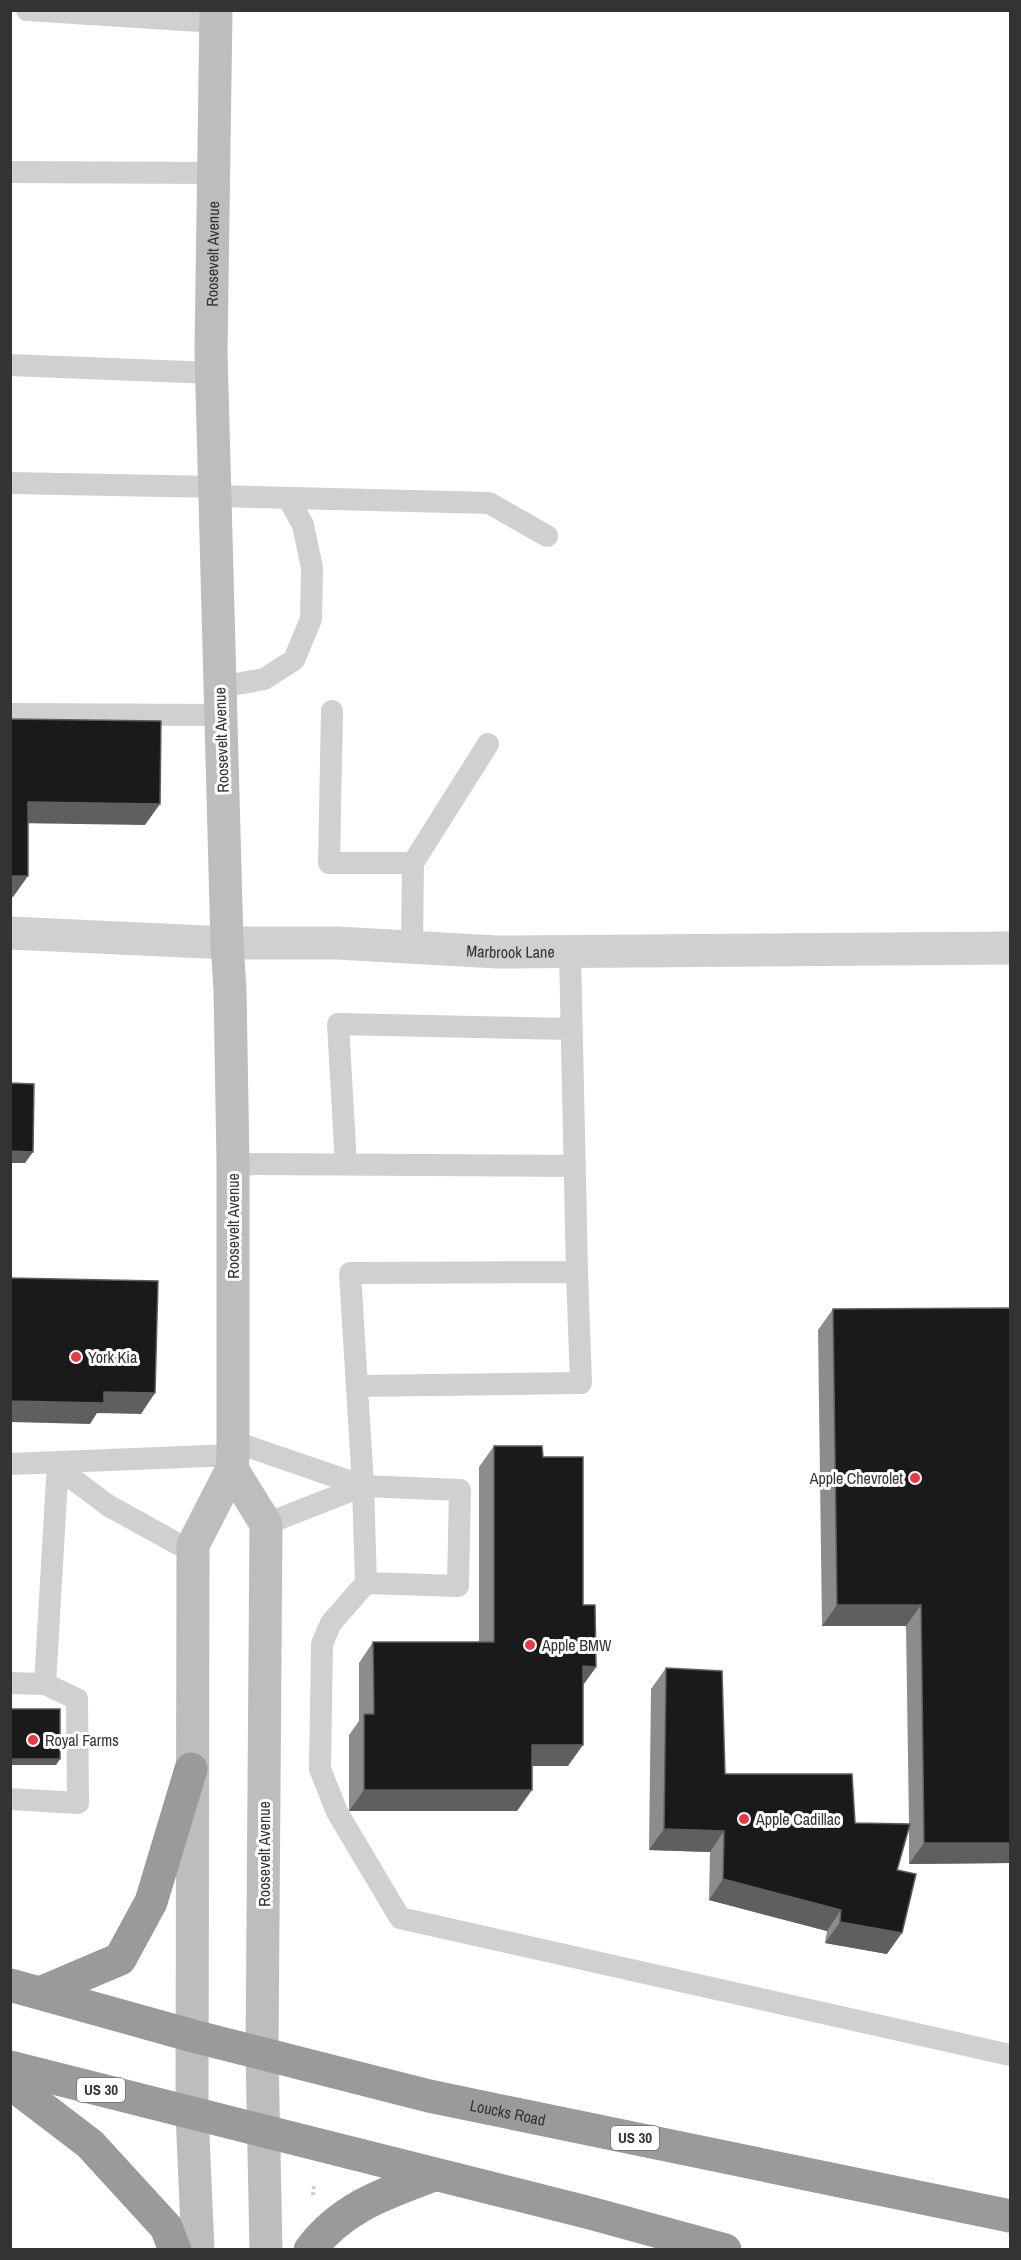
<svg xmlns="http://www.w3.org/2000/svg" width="1021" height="2260" font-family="'Archivo Narrow',sans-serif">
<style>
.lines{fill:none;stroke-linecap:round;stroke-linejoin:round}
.path{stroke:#cdcdcd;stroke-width:4;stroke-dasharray:3 3;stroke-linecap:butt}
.lane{stroke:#d0d0d0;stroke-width:22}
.street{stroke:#d0d0d0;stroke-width:33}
.secondary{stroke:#bdbdbd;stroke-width:33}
.highway{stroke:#9a9a9a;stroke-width:33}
.wall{fill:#8c8c8c}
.shaded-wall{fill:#5f5f5f}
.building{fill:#1a1a1a;stroke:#5f5f5f;stroke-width:1.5}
.poi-dot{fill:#e63946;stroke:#fff;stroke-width:2}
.labels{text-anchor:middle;stroke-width:6;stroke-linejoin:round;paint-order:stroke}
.shield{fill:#fff;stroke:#707070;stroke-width:1.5}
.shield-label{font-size:15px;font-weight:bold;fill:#333}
.street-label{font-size:16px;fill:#333;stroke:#fff}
.poi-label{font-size:16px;fill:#333;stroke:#fff;text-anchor:start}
</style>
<rect width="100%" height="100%" fill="#fff"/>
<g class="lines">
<path class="path" d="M 313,2195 L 314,2184"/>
<path class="lane" d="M 27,10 L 216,22
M 10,172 L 214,173
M 10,365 L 212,373
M 10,483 L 215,487
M 215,496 L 489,503 L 547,536
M 220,687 L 264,679 L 294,660 L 311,619 L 312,568 L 303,525 L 288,498
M 332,711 L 329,863 L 413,863 L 412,948
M 10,714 L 221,715
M 413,863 L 488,744
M 570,952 L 577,1272
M 233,1164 L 575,1166
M 346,1165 L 338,1024 L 572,1029
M 357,1386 L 581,1383 L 577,1272 L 350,1273 L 363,1486 L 366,1583 L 331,1623 L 322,1644 L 320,1769 L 337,1812 L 400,1918 L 1010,2055
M 232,1441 L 363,1486 L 460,1490 L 458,1586 L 366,1583
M 10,1464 L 233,1455
M 58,1468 L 109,1506 L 178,1544 L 193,1545
M 266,1524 L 363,1486
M 10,1683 L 45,1684 L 58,1462
M 10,1799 L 78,1803 L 77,1699 L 45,1684"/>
<path class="street" id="s1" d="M 10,933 L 227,943 L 337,943 L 497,952 L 1010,948"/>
<g class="secondary">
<path d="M 232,1469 L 266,1524 L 262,2053 L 266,2250"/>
<path id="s2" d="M 198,2250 L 192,2114 L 193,1545 L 232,1469 L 233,1455 L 233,1164 L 230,990 L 227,943 L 211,352 L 216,10"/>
</g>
<g class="highway">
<path id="s3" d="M 10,1985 L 193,2036 L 429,2096 L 1010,2216"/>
<path d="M 40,1993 L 120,1959 L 151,1902 L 191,1769"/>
<path d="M 10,2067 L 590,2213 L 725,2250"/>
<path d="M 10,2083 L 90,2144 L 166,2227 L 175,2250"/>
<path d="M 310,2250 C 342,2207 386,2193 434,2175"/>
</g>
</g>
<path class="wall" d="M 833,1309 L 1011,1863 L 909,1864 L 909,1826 L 897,1870 L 887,1954 L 825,1943 L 827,1931 L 709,1900 L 710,1852 L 649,1850 L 651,1689 L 666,1668 L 725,1774 L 855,1823 L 909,1824 L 906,1626 L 822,1626 L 818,1330 Z
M 494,1446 L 583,1605 L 596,1667 L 583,1685 L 568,1766 L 532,1766 L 517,1811 L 349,1811 L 349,1735 L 359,1721 L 359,1663 L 373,1642 L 479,1642 L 479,1467 Z"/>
<path class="shaded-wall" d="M 28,802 L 160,804 L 145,825 L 13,823 Z
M 10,876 L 28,876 L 13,897 L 10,897 Z
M 10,1151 L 33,1152 L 25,1163 L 10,1163 Z
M 104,1392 L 155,1393 L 141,1414 L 97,1413 L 90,1424 L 10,1422 L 10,1401 Z
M 837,1605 L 921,1605 L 906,1626 L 822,1626 Z
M 583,1666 L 596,1667 L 581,1688 Z
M 532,1745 L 583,1745 L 568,1766 L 517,1766 Z
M 10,1759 L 60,1759 L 56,1765 L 10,1765 Z
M 364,1790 L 532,1790 L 517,1811 L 349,1811 Z
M 664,1829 L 724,1831 L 710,1852 L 649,1850 Z
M 924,1843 L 1011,1843 L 1011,1863 L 909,1864 Z
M 723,1879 L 841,1910 L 827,1931 L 709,1900 Z
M 840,1922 L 902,1933 L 887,1954 L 825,1943 Z"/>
<path class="building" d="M 10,719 L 161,721 L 160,804 L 28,802 L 28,876 L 10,876 Z
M 10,1083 L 34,1084 L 33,1152 L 10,1151 Z
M 10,1278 L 158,1281 L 155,1393 L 104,1392 L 104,1403 L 10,1401 Z
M 1011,1308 L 1011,1843 L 924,1843 L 921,1605 L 837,1605 L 833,1309 Z
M 494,1446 L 542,1446 L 543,1457 L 583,1457 L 583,1605 L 595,1605 L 596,1667 L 583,1666 L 583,1745 L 532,1745 L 532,1790 L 364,1790 L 364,1714 L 374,1714 L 373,1642 L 494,1642 Z
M 666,1668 L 722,1671 L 725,1774 L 852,1774 L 855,1823 L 910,1824 L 897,1870 L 916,1874 L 902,1933 L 840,1922 L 841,1910 L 723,1879 L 724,1831 L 664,1829 Z
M 10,1709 L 60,1709 L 60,1759 L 10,1759 Z"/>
<g class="poi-dot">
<circle cx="76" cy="1357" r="6"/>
<circle cx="915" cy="1478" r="6"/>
<circle cx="530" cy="1645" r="6"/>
<circle cx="33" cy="1740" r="6"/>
<circle cx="744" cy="1819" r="6"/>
</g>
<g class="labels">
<g class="shield">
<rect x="77" y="2078" width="48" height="24" rx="4.5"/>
<rect x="611" y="2126" width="48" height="24" rx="4.5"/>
</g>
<g class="shield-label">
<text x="101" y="2095">US 30</text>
<text x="635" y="2143">US 30</text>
</g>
<g class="street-label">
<text dy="6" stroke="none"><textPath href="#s2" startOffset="2006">Roosevelt Avenue</textPath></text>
<text transform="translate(221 740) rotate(-92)" y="6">Roosevelt Avenue</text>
<text dy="6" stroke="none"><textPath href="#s1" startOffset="501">Marbrook Lane</textPath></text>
<text transform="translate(233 1226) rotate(-90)" y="6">Roosevelt Avenue</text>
<text transform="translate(264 1854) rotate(-90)" y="6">Roosevelt Avenue</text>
<text dy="6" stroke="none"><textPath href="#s3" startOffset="514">Loucks Road</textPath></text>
</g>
<g class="poi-label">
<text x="88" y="1363">York Kia</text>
<text x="903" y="1484" text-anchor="end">Apple Chevrolet</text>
<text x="542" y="1651">Apple BMW</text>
<text x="45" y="1746">Royal Farms</text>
<text x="756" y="1825">Apple Cadillac</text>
</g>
</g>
<rect width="1021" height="2260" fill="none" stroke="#333333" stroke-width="24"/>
</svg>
